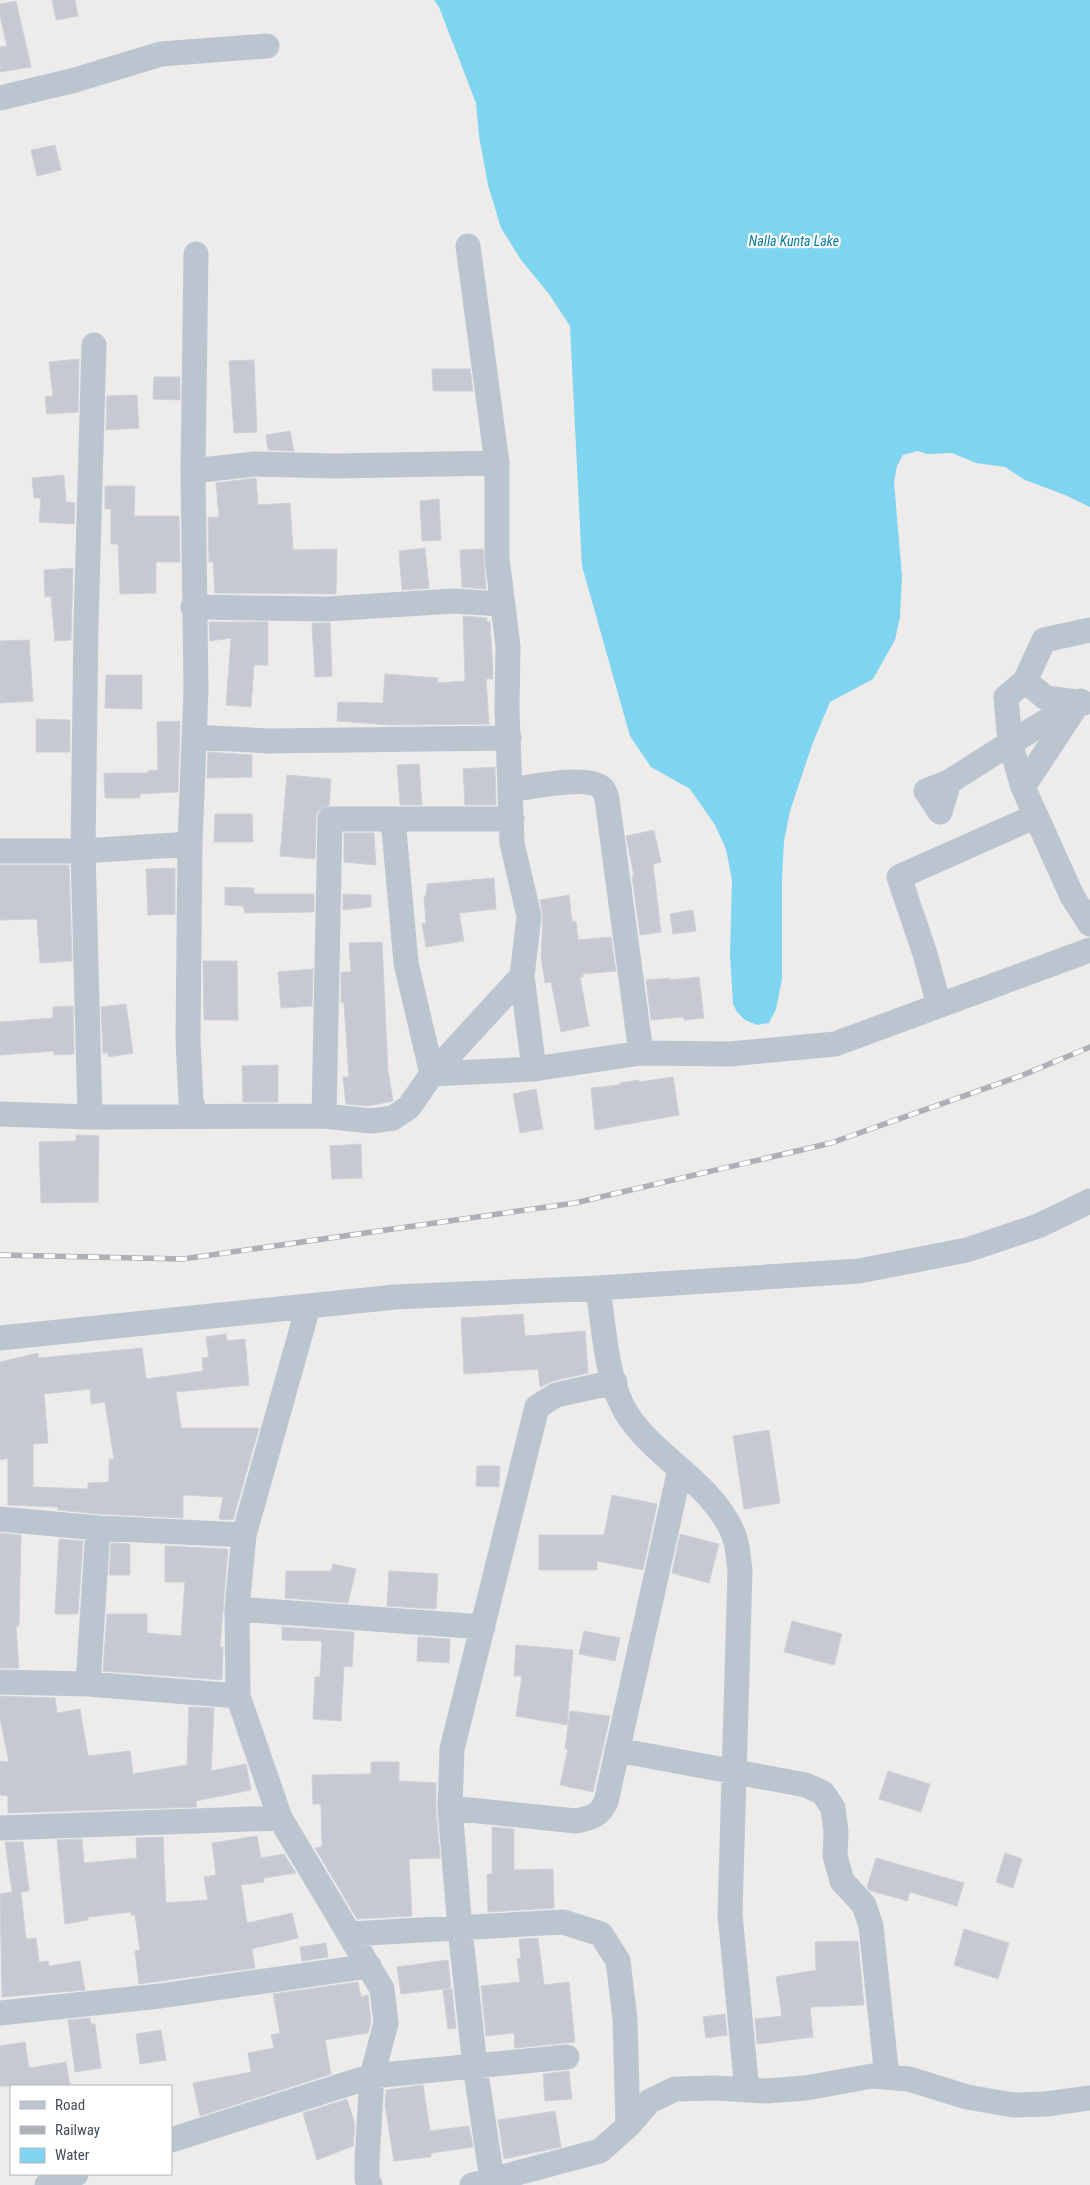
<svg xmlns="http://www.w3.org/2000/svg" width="1090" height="2185" font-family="'Roboto Condensed',sans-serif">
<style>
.water{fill:#7fd4f0}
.building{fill:#c7c9d2;stroke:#ced1d8;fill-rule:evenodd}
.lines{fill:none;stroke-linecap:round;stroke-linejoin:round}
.minor{stroke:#bbc5cf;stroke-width:25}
.rail-casing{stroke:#adb0b6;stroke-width:5.5}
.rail{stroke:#fff;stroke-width:4;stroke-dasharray:11;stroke-linecap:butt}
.labels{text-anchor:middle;stroke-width:4.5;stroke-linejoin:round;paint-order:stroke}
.water-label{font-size:14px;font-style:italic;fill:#057ba3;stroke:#fff}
</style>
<rect width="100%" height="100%" fill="#eeebeb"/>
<path class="water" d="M 434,0 L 1090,0 L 1090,507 L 1065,495 L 1025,480 L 1005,467 L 976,463 L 952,453 L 927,454 L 918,451 L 903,455 L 897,466 L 894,482 L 902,576 L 900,617 L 895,640 L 873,679 L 830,702 L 812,745 L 790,811 L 784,841 L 782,879 L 782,979 L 776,1009 L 769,1023 L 757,1025 L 745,1020 L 737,1012 L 733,1004 L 730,955 L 732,880 L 726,849 L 715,825 L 690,789 L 651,767 L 630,736 L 582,566 L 570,326 L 549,294 L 521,260 L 501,228 L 488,185 L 479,136 L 476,103 L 439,7 Z"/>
<path class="building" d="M 52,0 L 75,0 L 78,16 L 56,20 Z
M 16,1 L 31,67 L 0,72 L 0,47 L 7,46 L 0,16 L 0,4 Z
M 55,145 L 61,170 L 37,176 L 31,150 Z
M 79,359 L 78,412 L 47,414 L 45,397 L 53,396 L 49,362 Z
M 254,360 L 257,432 L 234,433 L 229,361 Z
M 432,369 L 470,369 L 473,391 L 433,391 Z
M 154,377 L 180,377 L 180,400 L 153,399 Z
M 137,395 L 139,428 L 106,430 L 107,396 Z
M 290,431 L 294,451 L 268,450 L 266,435 Z
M 64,475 L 66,502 L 75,503 L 74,524 L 39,522 L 41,498 L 34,498 L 32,478 Z
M 256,478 L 258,505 L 290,503 L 293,550 L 337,549 L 336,594 L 215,593 L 213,562 L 209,562 L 208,517 L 219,517 L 216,483 Z
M 105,486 L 135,486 L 134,516 L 179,516 L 180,562 L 156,562 L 156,593 L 120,594 L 118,544 L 111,544 L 111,509 L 105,509 Z
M 439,499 L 441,540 L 422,541 L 420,501 Z
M 425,548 L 429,588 L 402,590 L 399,551 Z
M 483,549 L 486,589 L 462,587 L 460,550 Z
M 73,568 L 71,640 L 55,641 L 51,596 L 45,597 L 44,570 Z
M 463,616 L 487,618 L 487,622 L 490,622 L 493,670 L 493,679 L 486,679 L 489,724 L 390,725 L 337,721 L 338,702 L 383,703 L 385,674 L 438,678 L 438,683 L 465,681 Z
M 209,622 L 268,622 L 268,665 L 254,665 L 251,707 L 226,705 L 231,638 L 210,641 Z
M 312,623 L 330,623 L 332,676 L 315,677 Z
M 29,640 L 33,701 L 0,703 L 0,641 Z
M 106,675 L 142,675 L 142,709 L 105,708 Z
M 36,719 L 70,720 L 70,752 L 36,752 Z
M 180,721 L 178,792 L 140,794 L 140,798 L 105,798 L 104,773 L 148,773 L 148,771 L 158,770 L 157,722 Z
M 208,752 L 252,755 L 252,777 L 207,778 Z
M 419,764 L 422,805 L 400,805 L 397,765 Z
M 495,767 L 496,805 L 465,805 L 463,769 Z
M 287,775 L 331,779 L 329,805 L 318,811 L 316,818 L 315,859 L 280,856 Z
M 215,814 L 252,814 L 253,842 L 214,842 Z
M 654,830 L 661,862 L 653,864 L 661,932 L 640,935 L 632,876 L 634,876 L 626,836 Z
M 344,833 L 374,833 L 376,865 L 344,862 Z
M 0,865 L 69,865 L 72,961 L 40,963 L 37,919 L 0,920 Z
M 175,868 L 175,914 L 148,915 L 146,869 Z
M 494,878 L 496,909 L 459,913 L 464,941 L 426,947 L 422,924 L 426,923 L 424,896 L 426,896 L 427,884 Z
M 225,887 L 254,888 L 254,894 L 314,894 L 314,912 L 245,913 L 243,906 L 225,905 Z
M 343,894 L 371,895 L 371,907 L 343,910 Z
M 569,895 L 572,922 L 576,921 L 578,940 L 611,937 L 616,971 L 583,974 L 583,977 L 580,977 L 589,1026 L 561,1032 L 551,982 L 545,983 L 541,956 L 543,917 L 540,900 Z
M 693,910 L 696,931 L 673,934 L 670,914 Z
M 382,942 L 388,1071 L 393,1101 L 368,1106 L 346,1104 L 343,1077 L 349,1077 L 344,1003 L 341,1003 L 341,972 L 351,972 L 349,943 Z
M 203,961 L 237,961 L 238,1020 L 204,1020 Z
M 313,969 L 312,1006 L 281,1008 L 278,972 Z
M 699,977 L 704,1018 L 684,1020 L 683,1017 L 651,1020 L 646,980 L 670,978 L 670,980 Z
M 126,1004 L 133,1053 L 108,1057 L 108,1053 L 103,1053 L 101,1007 Z
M 73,1006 L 74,1054 L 54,1055 L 54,1051 L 0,1055 L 0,1022 L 53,1018 L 53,1007 Z
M 278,1065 L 278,1102 L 243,1102 L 242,1066 Z
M 673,1077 L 679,1115 L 595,1130 L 591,1088 L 620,1085 L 620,1083 L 639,1080 L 639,1082 Z
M 536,1089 L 543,1129 L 520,1133 L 513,1094 Z
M 76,1135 L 99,1136 L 98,1202 L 41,1203 L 39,1142 L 76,1141 Z
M 361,1144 L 362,1178 L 332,1179 L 330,1146 Z
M 523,1314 L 525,1336 L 585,1331 L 588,1373 L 553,1381 L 540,1387 L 538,1369 L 464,1374 L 461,1318 Z
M 226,1334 L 227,1341 L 245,1339 L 249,1385 L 176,1392 L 181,1428 L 259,1428 L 233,1520 L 219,1519 L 223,1497 L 183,1495 L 183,1518 L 99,1514 L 58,1510 L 58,1507 L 8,1505 L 8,1458 L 0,1460 L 0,1362 L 38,1353 L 39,1358 L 142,1348 L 146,1379 L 203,1371 L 202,1358 L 209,1357 L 206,1337 ZM 90,1389 L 91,1404 L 105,1402 L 114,1459 L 109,1459 L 109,1482 L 88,1483 L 88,1489 L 33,1487 L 33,1444 L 48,1443 L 44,1394 Z
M 769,1430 L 780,1503 L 744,1509 L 733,1436 Z
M 477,1466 L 500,1466 L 499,1487 L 476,1486 Z
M 612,1495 L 657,1504 L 643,1570 L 597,1561 L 597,1570 L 539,1570 L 539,1535 L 604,1535 Z
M 0,1533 L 21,1535 L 19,1626 L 16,1626 L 19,1668 L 0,1668 Z
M 680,1534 L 719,1544 L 709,1583 L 672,1573 Z
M 59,1539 L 83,1541 L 78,1614 L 55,1614 Z
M 111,1543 L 130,1544 L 130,1575 L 109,1575 Z
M 165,1546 L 228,1549 L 220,1647 L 223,1647 L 222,1680 L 103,1671 L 107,1614 L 147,1614 L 147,1633 L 181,1636 L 185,1582 L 165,1582 Z
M 333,1564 L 356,1569 L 348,1603 L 285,1598 L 286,1571 L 331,1571 Z
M 389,1571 L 438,1574 L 436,1609 L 387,1606 Z
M 792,1621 L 842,1634 L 834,1665 L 784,1652 Z
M 282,1627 L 354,1632 L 352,1667 L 344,1666 L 341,1721 L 313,1719 L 315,1677 L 320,1677 L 322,1641 L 282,1640 Z
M 584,1631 L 620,1638 L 615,1661 L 579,1654 Z
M 418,1637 L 450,1639 L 449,1663 L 417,1661 Z
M 516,1645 L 573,1650 L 567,1725 L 516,1716 L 522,1676 L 514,1676 Z
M 0,1696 L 55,1698 L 57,1713 L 80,1709 L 88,1756 L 130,1751 L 133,1774 L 187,1765 L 189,1707 L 214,1708 L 211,1771 L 246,1764 L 251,1790 L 196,1801 L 197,1807 L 8,1813 L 8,1796 L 0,1795 L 0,1761 L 9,1762 L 0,1719 Z
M 570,1711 L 610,1716 L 593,1792 L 560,1785 L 568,1749 L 565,1749 Z
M 371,1762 L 399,1762 L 399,1781 L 436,1783 L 436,1809 L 440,1858 L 409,1859 L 412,1916 L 357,1919 L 315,1848 L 322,1847 L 321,1804 L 313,1804 L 312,1775 L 371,1774 Z
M 888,1771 L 930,1784 L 921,1812 L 879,1799 Z
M 492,1827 L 514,1829 L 514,1870 L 553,1869 L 554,1908 L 488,1912 L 487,1874 L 492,1874 Z
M 257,1836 L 261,1858 L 284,1854 L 296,1873 L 264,1878 L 264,1882 L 241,1885 L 247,1923 L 292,1913 L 298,1938 L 252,1949 L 255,1968 L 139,1984 L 135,1951 L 140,1950 L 135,1915 L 131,1915 L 131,1912 L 88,1917 L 88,1920 L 65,1924 L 57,1840 L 82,1839 L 84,1863 L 137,1858 L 136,1838 L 163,1837 L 166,1903 L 208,1900 L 204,1877 L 216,1875 L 212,1843 Z
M 5,1842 L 23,1842 L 29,1891 L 21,1892 L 26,1939 L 36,1938 L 39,1962 L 48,1961 L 49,1966 L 80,1961 L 85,1990 L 2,1997 L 0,1894 L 12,1892 Z
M 1005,1853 L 1022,1859 L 1013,1888 L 996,1882 Z
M 876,1858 L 964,1883 L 957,1906 L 910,1892 L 907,1901 L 869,1890 L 867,1887 Z
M 964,1929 L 1009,1943 L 998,1979 L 954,1965 Z
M 538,1938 L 544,1985 L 569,1982 L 575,2042 L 515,2048 L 514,2033 L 486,2036 L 481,1986 L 520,1982 L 517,1959 L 521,1958 L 519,1939 Z
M 858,1941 L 864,2005 L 810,2007 L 813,2037 L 757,2044 L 755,2019 L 782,2016 L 776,1977 L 816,1970 L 815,1942 Z
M 326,1943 L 328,1957 L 302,1961 L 300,1947 Z
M 448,1960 L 451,1988 L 401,1994 L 397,1967 Z
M 358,1982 L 361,1997 L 368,1995 L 371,2022 L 368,2033 L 325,2040 L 331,2074 L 200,2116 L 193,2083 L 251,2072 L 248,2053 L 274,2048 L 271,2035 L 280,2033 L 273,1994 Z
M 452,1989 L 456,2028 L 448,2029 L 443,1990 Z
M 725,2014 L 727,2035 L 706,2038 L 703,2017 Z
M 90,2018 L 91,2024 L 95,2024 L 101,2068 L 75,2072 L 68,2020 Z
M 161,2030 L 166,2060 L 140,2064 L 136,2034 Z
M 25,2042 L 29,2068 L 66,2062 L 70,2086 L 0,2086 L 0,2046 Z
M 569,2071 L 572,2099 L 545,2101 L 543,2074 Z
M 423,2085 L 430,2131 L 469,2126 L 473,2147 L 431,2153 L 431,2157 L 394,2161 L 385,2105 L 386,2090 Z
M 347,2099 L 355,2125 L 353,2146 L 317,2160 L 303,2113 Z
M 555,2111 L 561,2147 L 504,2159 L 498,2120 Z"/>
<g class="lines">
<path class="minor" d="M 0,98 L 75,80 L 161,54 L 267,46
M 468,246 L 497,463 L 497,558 L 508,646 L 507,709 L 512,843 L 529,916 L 522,976 L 534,1069
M 193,471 L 196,254
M 193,607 L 327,609 L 454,601 L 501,604
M 1025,681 L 1046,698 L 1084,703
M 1080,701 L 1010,743 L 1006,697 L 1025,681 L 1044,640 L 1090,630
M 194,737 L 268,741 L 509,738
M 949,782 L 940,812 L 926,791 L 949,782 L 1010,743 L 1023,787 L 1036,816
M 1023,787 L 1075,708
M 511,790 C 530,787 590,774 603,789 C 605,791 606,796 607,799 L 641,1053
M 393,819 L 406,963 L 432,1074
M 190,844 L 196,689 L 193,471 L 254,464 L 335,466 L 497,463
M 0,851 L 83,851 L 86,624 L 94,345
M 939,1005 L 925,954 L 899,877 L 1036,816 L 1072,896 L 1090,924
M 432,1074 L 522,976
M 0,1114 L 90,1117 L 83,851 L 190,844 L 188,1040 L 191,1101 L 197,1117
M 324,1116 L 330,819 L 512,819
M 90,1117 L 324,1116 L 371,1121 L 393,1118 L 409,1107 L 432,1074 L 534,1069 L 641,1053 L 730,1054 L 835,1044 L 1090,950
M 598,1288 C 604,1328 606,1380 627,1414 C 656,1459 712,1483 733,1533 C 738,1543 738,1559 740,1570 L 730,1915 L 747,2090
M 0,1338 L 395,1297 L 598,1288 L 859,1271 L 967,1250 L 1038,1226 L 1090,1201
M 0,1519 L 98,1528 L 244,1535
M 237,1609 L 483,1627
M 0,1682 L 88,1684 L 238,1696 L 280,1818 L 0,1828
M 88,1684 L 98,1528
M 238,1696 L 237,1609 L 244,1535 L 308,1307
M 617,1750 L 806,1785 L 823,1793 L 833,1808 L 836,1832 L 835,1856 L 842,1881 L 864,1905 L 871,1926 L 887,2077
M 450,1808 L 576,1821 C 591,1818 599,1816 606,1802 L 680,1469
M 280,1818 L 382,1989 L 386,2023 L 372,2076 L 367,2160 L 367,2179 L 370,2185
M 350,1934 L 563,1922 L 601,1934 L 618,1961 L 625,2019 L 628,2126
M 0,2013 L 160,1996 L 369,1966
M 171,2140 L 372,2076 L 567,2057
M 492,2180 L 475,2066 L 460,1929 L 450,1808 L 452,1749 L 537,1407 L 556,1395 L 615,1382
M 47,2185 L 76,2174
M 472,2185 L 600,2151 L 628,2126 L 650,2101 L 675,2089 L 716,2088 L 766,2091 L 806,2088 L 872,2076 L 909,2079 L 967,2097 L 1013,2105 L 1046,2104 L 1090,2098"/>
<defs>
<path id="rail" d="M 0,1255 L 183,1259 L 575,1203 L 831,1143 L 1023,1075 L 1090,1047"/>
</defs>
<use href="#rail" class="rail-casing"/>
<use href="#rail" class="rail"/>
</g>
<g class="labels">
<g class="water-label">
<text x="794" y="246">Nalla Kunta Lake</text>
</g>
</g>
<rect x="10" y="2085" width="162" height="90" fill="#ffffff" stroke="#b4b8bd"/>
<rect x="20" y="2101" width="25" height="8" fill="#bbc5cf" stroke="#b4b8bd"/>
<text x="55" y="2110" font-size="15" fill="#434e59">Road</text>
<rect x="20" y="2126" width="25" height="8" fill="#adb0b6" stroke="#b4b8bd"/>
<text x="55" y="2135" font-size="15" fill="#434e59">Railway</text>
<rect x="20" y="2148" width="25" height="15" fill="#7fd4f0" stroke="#b4b8bd"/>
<text x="55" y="2160" font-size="15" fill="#434e59">Water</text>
</svg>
